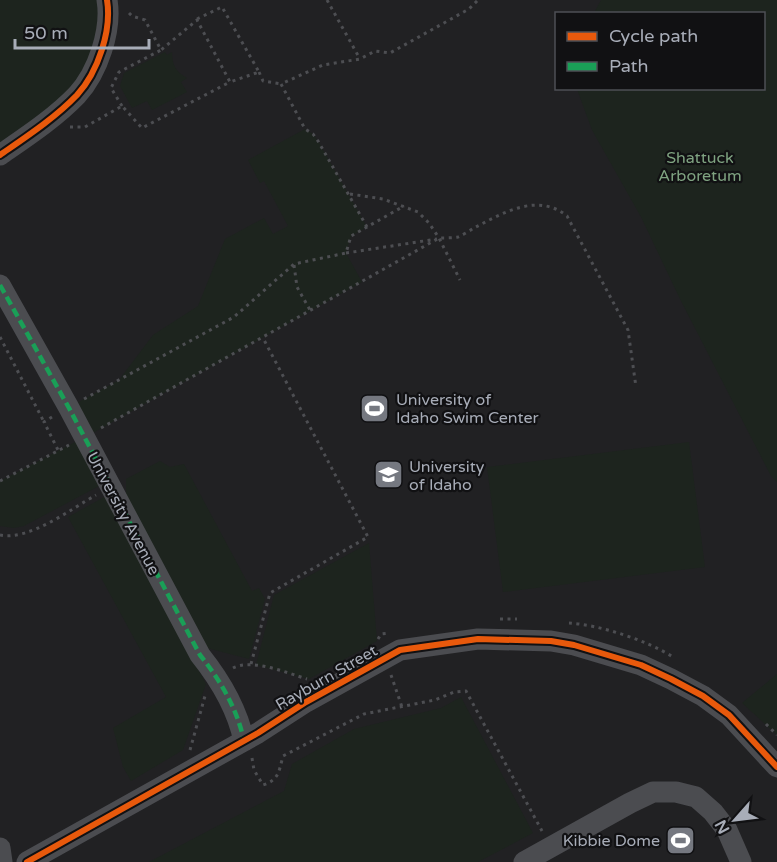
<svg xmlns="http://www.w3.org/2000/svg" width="777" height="862" font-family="'Varela Round',sans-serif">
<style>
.built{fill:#212123;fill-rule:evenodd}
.green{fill:#1d241e}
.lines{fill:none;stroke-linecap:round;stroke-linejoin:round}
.path{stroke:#4d4e52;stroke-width:3;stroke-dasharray:3 4.5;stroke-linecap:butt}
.minor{stroke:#4b4c50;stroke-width:21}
.quiet{stroke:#1a9f57;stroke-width:4.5;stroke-dasharray:9 4.5;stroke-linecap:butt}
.cycleway-casing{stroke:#111113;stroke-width:10}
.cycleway{stroke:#e8590c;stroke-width:6}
.labels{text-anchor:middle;stroke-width:4.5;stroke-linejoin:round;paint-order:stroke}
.park-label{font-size:16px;fill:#7fa381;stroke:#111113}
.poi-label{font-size:16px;fill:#a8adb8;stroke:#111113;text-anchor:start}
.street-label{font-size:16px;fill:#a8adb8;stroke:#111113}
</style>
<rect width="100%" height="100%" fill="#171717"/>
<path class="built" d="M 0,0 L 777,0 L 777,862 L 0,862 ZM 556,14 L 764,14 L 764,88 L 556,88 Z"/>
<path class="green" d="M 0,0 L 107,0 L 78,94 L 0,155 Z
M 601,0 L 777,0 L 777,482 L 771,476 L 680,299 L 641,217 L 592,130 L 577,89 L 764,88 L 764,14 L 594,13 Z
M 165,52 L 167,55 L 172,52 C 172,65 176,72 187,78 L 181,82 L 187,92 L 152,110 L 147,101 L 132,108 L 120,86 L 124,73 Z
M 305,129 L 313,134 L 318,141 L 367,227 L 351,236 L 346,253 L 362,282 L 91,434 L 75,404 L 119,380 L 153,335 L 198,306 L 225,239 L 264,218 L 273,234 L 288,226 L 264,181 L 260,183 L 248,160 Z
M 79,440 L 101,485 L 24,526 L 14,528 L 0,526 L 0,481 Z
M 689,442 L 705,567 L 503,592 L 487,467 Z
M 160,461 L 170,467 L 184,464 L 252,591 L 259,588 L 265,599 L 249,659 L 207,648 L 126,496 L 126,479 Z
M 106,496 L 206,684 L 183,750 L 131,781 L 123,767 L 113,728 L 166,697 L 68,517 Z
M 369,543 L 377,641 L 309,679 L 256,665 L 274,595 Z
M 777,674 L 777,735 L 742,703 Z
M 461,697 L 533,833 L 478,862 L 149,862 L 284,791 L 292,764 L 354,729 L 441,708 Z"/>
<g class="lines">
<path class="path" d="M 327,0 L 360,59
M 197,19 L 222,7 L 259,72 L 230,82
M 259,72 L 263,81 L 281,84
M 122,106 L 111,88 L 119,72 L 161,50
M 70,127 L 85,127 L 122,106 L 142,128 L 230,82 L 197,20 L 161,50 L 145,20 L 132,16 L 127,11
M 350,194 L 383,199 L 418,212 L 429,223 L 439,238 L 460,280
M 367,227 L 318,141 L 313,134 L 305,129 L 281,84 L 323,65 L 360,59 L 375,51 L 390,53 L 469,9 L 478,0
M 346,253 L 437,239
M 294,265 L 297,287 L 310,310
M 0,337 L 44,422
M 84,399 L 234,317 L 294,264 L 346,253 L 351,236 L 404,206
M 52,417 L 44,422 L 58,450
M 101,428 L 439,238 C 445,238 452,238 458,237 C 463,235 469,231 474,228 C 503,213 537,192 567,216 L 628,330 L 636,387
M 0,481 L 69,445
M 0,535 C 29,541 71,509 96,495
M 500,619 L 517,619
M 569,623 C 600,625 646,640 673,657
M 378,639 L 381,634 L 389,633
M 251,664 L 270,593 L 368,537 L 263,338
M 233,668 C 252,658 287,673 307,679
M 391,675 L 402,707
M 766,724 L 777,735
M 190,750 L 205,696
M 252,758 L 254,770 L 263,785 C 279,780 279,771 283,756 L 364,714 L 435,700 L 454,692 L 466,691 L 542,831"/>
<path class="minor" d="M 0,155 C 26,137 55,118 77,95 C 98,72 112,30 107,0
M 0,285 L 69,408 L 200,655 C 220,680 237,708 244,741
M 0,848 L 2,862
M 27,862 L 258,733 L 306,702 L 400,650 L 478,639 L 551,641 L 574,645 L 641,665 L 671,679 L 703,696 L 729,715 L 777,767
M 524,862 L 630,803 L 653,792 L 676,792 L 696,797 L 713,812 L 727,830 L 741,862"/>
<path class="quiet" d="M 0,285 L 69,408 L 200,655 C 220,680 237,708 244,741"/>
<defs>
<path id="cycleway" d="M 0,155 C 26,137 55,118 77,95 C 98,72 112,30 107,0
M 27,862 L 258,733 L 306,702 L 400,650 L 478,639 L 551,641 L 574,645 L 641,665 L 671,679 L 703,696 L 729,715 L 777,767"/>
</defs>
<use href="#cycleway" class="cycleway-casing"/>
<use href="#cycleway" class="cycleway"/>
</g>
<defs>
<symbol id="stadium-square" viewBox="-11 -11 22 22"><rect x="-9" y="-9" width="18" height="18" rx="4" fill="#757880" stroke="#111113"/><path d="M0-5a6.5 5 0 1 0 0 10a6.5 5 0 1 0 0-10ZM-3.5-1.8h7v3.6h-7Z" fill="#fff"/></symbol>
<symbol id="university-square" viewBox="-11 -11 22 22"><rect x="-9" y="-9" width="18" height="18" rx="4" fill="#757880" stroke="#111113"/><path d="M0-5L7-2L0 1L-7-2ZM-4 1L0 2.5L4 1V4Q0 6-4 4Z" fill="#fff"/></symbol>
</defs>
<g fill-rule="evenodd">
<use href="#stadium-square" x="358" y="392" width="33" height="33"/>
<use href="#university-square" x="372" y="458" width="33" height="33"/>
<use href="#stadium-square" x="664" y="824" width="33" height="33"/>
</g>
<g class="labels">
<g class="park-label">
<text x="700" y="163">Shattuck<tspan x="700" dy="18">Arboretum</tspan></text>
</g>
<g class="poi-label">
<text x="396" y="405">University of<tspan x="396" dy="18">Idaho Swim Center</tspan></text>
<text x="409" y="472">University<tspan x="409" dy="18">of Idaho</tspan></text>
<text x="660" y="846" text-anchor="end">Kibbie Dome</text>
</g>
<g class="street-label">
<text transform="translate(124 513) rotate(62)" y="6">University Avenue</text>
<text transform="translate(326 677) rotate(-30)" y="6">Rayburn Street</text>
</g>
</g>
<rect x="555" y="12" width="210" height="78" fill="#111113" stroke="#4d4f55" stroke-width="1.5"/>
<rect x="567" y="32" width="30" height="9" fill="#e8590c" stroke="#4d4f55" stroke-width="1.5"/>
<text x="609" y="42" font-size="18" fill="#a8adb8">Cycle path</text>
<rect x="567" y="62" width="30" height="9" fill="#1a9f57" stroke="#4d4f55" stroke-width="1.5"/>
<text x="609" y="72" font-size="18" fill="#a8adb8">Path</text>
<g transform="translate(735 820) rotate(242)" stroke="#111113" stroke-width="4.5" paint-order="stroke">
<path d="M0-4.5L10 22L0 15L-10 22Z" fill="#a8adb8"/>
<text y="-9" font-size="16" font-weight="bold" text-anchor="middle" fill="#a8adb8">N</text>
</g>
<path d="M15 39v9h134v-9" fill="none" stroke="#a8adb8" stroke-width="3"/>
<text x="24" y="39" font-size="18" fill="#a8adb8" stroke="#111113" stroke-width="4.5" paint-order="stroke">50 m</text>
</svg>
